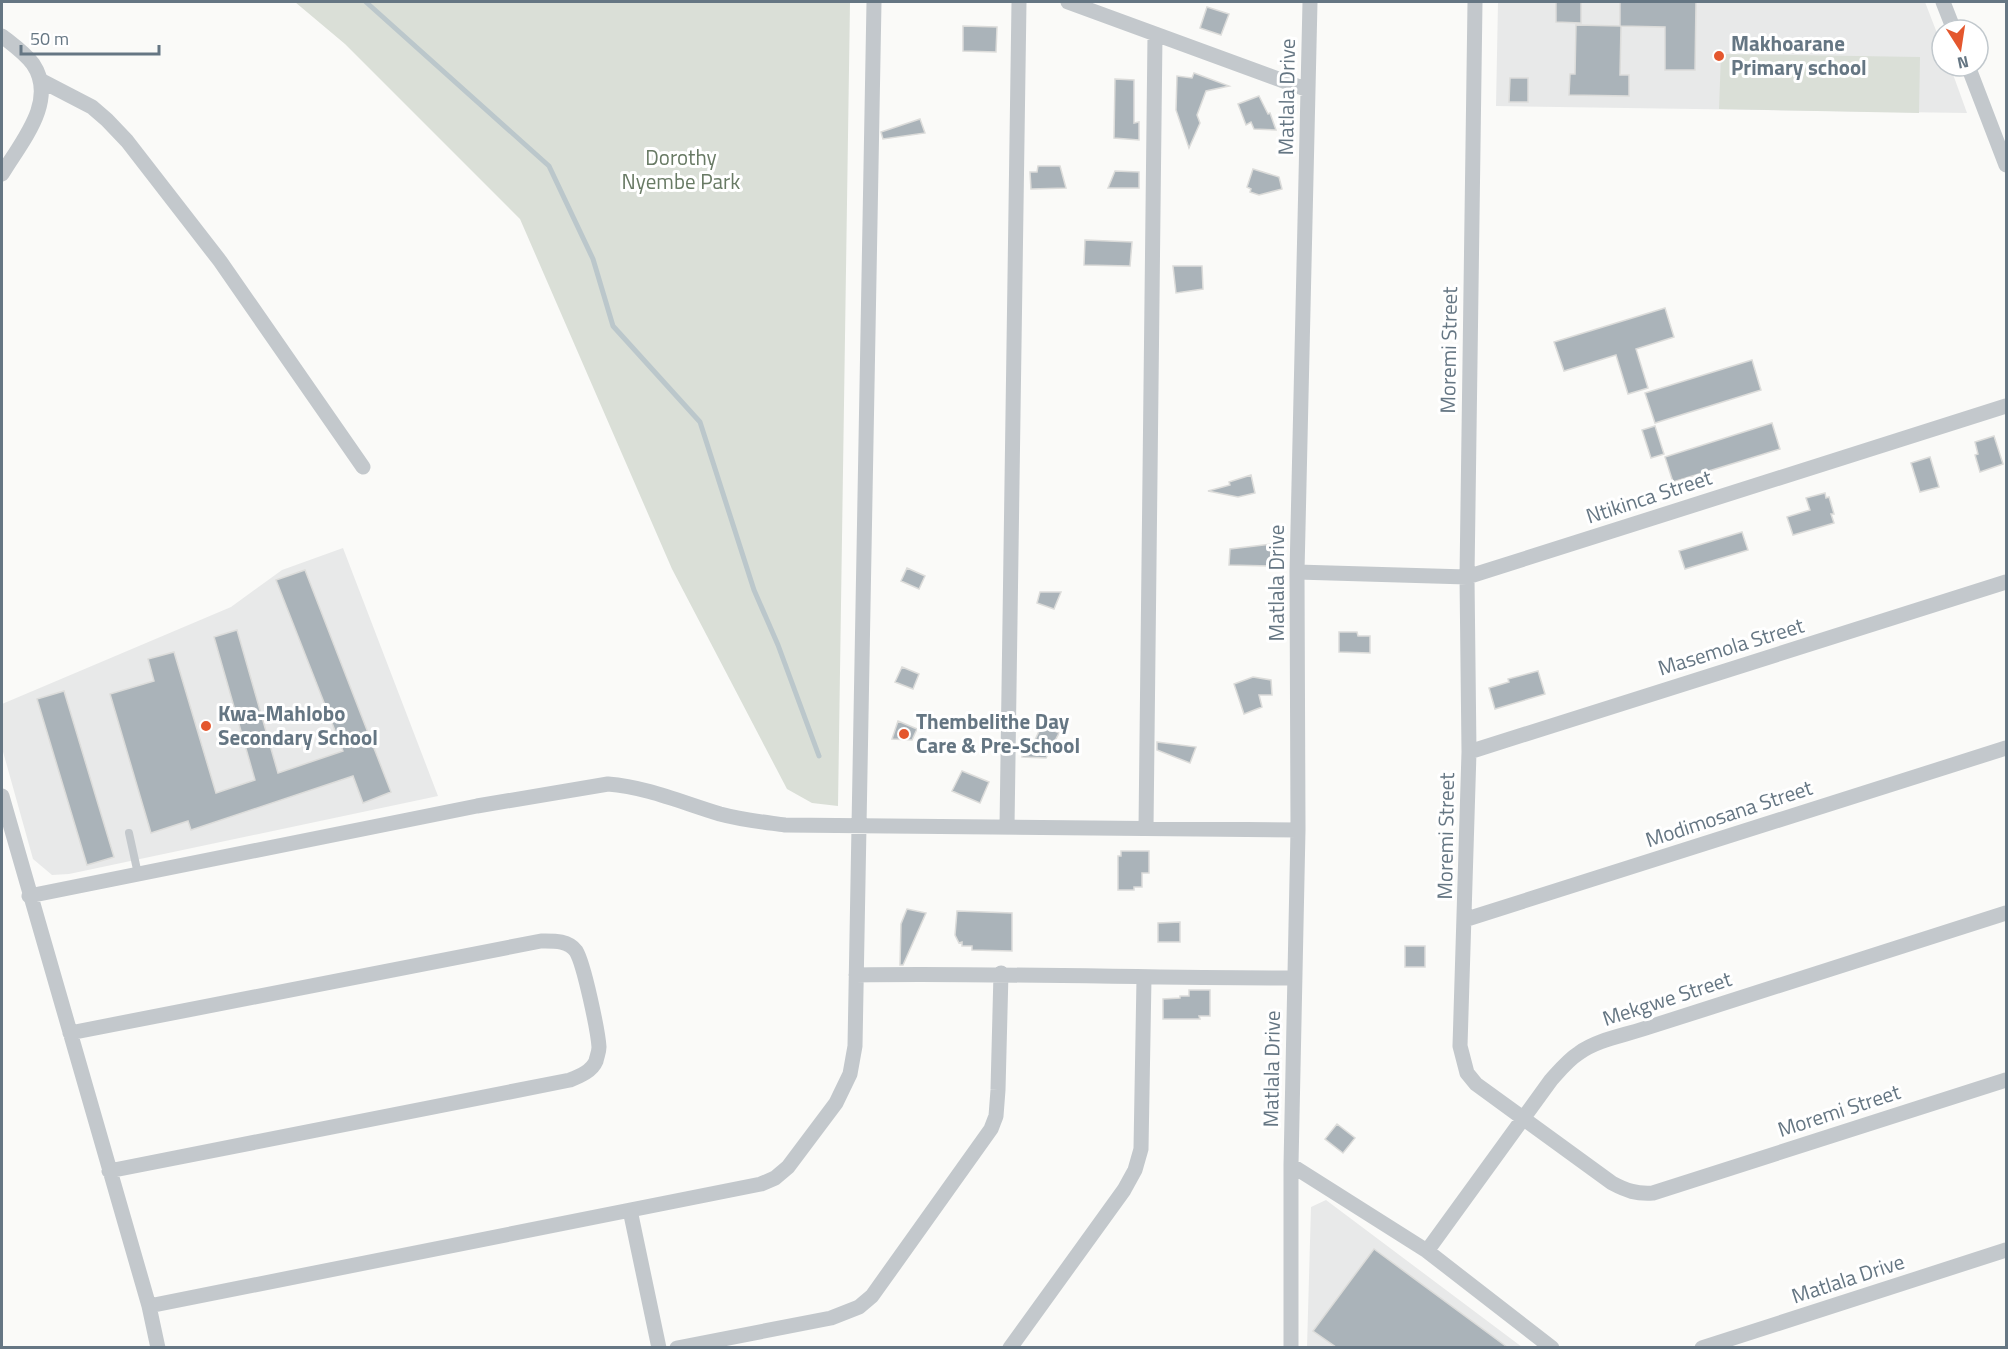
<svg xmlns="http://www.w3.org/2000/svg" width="2008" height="1349" font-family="'Titillium Web',sans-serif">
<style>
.built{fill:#e8e9e9}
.green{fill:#dadfd7}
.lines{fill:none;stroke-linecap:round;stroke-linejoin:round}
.stream{stroke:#bbc7cb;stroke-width:5}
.building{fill:#aab3b9;stroke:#dcdcda;stroke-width:1.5}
.service{stroke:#c3c8cc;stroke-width:8}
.minor{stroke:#c3c8cc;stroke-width:15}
.poi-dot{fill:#e4572e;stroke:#fff;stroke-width:2}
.labels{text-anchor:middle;stroke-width:6;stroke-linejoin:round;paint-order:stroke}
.poi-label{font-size:21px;font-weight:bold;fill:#657683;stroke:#fff;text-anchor:start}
.street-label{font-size:21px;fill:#657683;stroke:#fff}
.park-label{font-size:21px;fill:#687a64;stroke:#fff}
</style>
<rect width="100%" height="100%" fill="#fafaf8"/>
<path class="built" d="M 1498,2 L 1925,2 L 1942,46 L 1942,66 L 1950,66 L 1967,113 L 1496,106 Z
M 343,548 L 438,796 L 69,874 L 52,875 L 33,859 L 2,748 L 2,704 L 231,607 L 282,570 Z
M 1326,1200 L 1522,1347 L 1307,1348 L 1311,1207 Z"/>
<path class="green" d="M 295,2 L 850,2 L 838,806 L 812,803 L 787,789 L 672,569 L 520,219 L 345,44 Z
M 1721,54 L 1920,57 L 1919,113 L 1719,109 Z"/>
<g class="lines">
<path class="stream" d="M 366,2 L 549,166 L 593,259 L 613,326 L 700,422 L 754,590 L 778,645 L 819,756"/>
</g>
<path class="building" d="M 1556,2 L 1581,2 L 1581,23 L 1556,22 Z
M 1620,2 L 1696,2 L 1695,70 L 1665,70 L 1665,27 L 1621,26 L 1620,75 L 1629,75 L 1629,96 L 1569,95 L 1570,74 L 1575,74 L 1576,25 L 1620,26 Z
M 1207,7 L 1229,14 L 1221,35 L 1200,28 Z
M 963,26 L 997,27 L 996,52 L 963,51 Z
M 1194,73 L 1229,86 L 1206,91 L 1197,115 L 1200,123 L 1189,148 L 1176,110 L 1177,76 L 1192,78 Z
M 1510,78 L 1528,78 L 1528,102 L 1509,102 Z
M 1115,79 L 1134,80 L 1134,123 L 1139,122 L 1139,140 L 1114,138 Z
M 1259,96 L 1268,114 L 1270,113 L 1276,130 L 1254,129 L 1251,122 L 1246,125 L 1238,104 Z
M 920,119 L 925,133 L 883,139 L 881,132 Z
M 1038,166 L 1060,166 L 1066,188 L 1031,189 L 1030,172 L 1037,172 Z
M 1253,169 L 1279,177 L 1282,189 L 1259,195 L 1250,192 L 1251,189 L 1247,187 Z
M 1115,171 L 1139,172 L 1139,188 L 1108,188 Z
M 1085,240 L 1132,242 L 1130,266 L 1084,265 Z
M 1173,266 L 1202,266 L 1203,289 L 1176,293 Z
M 1665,308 L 1674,337 L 1636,349 L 1648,388 L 1628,394 L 1616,355 L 1564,371 L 1554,342 Z
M 1752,360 L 1761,390 L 1655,423 L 1645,393 Z
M 1772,423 L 1780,449 L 1673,482 L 1665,457 Z
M 1655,426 L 1664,454 L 1651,458 L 1642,430 Z
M 1994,436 L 2003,464 L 1980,472 L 1975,455 L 1978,454 L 1975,442 Z
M 1930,457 L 1939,487 L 1920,492 L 1911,463 Z
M 1251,475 L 1255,493 L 1238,497 L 1208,491 L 1230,485 L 1229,482 Z
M 1825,493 L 1826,498 L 1829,497 L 1834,514 L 1831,514 L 1834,523 L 1793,535 L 1787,517 L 1810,510 L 1806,498 Z
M 1742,532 L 1748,550 L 1685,569 L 1679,551 Z
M 1272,544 L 1271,566 L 1229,565 L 1230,549 Z
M 907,568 L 925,576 L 919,589 L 901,581 Z
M 305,570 L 391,792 L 363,803 L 353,776 L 191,830 L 188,821 L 151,833 L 110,694 L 154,681 L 148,659 L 174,652 L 216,793 L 255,780 L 214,637 L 237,630 L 278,773 L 343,751 L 276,580 Z
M 1040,592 L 1061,592 L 1054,609 L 1037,603 Z
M 1339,632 L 1357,632 L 1358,636 L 1370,636 L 1370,653 L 1339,652 Z
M 902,667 L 919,674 L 913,689 L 895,682 Z
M 1538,671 L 1545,694 L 1495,709 L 1489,688 L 1509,682 L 1508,679 Z
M 1253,677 L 1271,680 L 1272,695 L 1259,695 L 1262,707 L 1244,714 L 1234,684 Z
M 64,691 L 114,857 L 87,865 L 37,699 Z
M 898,721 L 917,729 L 912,740 L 892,739 Z
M 1042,725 L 1059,733 L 1046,758 L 1022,757 L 1023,743 L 1034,742 Z
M 1157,742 L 1196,747 L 1190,763 L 1157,750 Z
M 962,771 L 989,782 L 980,803 L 952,791 Z
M 1121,851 L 1149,851 L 1149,873 L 1142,873 L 1142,887 L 1134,887 L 1134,890 L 1118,890 L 1118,856 L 1121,856 Z
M 907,909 L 926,913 L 903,965 L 900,965 L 901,924 Z
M 957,911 L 1012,913 L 1012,951 L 972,950 L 972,946 L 962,946 L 962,942 L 959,943 L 955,935 Z
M 1180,922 L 1180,942 L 1158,942 L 1158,923 Z
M 1405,946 L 1425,946 L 1425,967 L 1405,967 Z
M 1189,990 L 1210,990 L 1210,1016 L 1199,1016 L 1200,1019 L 1163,1019 L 1163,999 L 1180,998 L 1180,996 L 1189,996 Z
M 1337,1124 L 1355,1138 L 1343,1153 L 1325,1139 Z
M 1374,1249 L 1507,1347 L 1336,1347 L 1313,1331 Z"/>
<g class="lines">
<path class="service" d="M 129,833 L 138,874"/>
<path class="minor" d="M 1068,2 L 1308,90
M 1475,2 L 1467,577 L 1469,752 L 1460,1046 L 1467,1073 L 1476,1084 L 1612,1183 C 1627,1191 1636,1194 1653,1193 L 2006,1080
M 1943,2 L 1954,30
M 2,36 C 12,44 25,53 33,64 C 58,101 21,142 2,174
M 1968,66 L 2006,165
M 40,80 L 92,107 L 107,120 L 127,141 L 220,261 L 363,467
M 1297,572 L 1467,577 L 2006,406
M 1469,752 L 2006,582
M 2,796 L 149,1306 L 158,1348
M 1007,827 L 1019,2
M 1146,828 L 1155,35
M 29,896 L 477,806 L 608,784 C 647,787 683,803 720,814 C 742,820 763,822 785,825 L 1298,830
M 1464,920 L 2006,748
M 856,975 C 1003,973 1149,978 1295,978
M 70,1033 L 541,941 C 553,941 568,940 576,951 C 584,964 598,1031 599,1047 C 599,1052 597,1056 596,1061 C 592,1071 580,1076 570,1080 L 109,1171
M 1291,1165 L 1427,1251 L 1552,1348
M 630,1210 L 659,1348
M 1427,1251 L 1551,1080 C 1560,1070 1568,1060 1579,1053 C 1597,1040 1622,1036 1643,1029 L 2006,913
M 149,1306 L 761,1184 L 775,1178 L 788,1167 L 836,1103 L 850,1074 L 855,1046 L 874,2
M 677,1348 L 831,1318 L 859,1307 L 872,1296 L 991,1129 L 996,1116 L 998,1090 L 1001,973
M 1010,1348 L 1124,1190 L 1135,1170 L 1141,1149 L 1144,978
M 1291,1348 L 1291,1165 L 1298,830 L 1297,572 L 1310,2
M 1702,1348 L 2006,1250"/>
</g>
<g class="poi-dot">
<circle cx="1719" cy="56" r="6"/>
<circle cx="206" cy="726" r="6"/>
<circle cx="904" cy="734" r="6"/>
</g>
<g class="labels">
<g class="poi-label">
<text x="1731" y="51">Makhoarane<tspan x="1731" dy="24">Primary school</tspan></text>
<text x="218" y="721">Kwa-Mahlobo<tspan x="218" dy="24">Secondary School</tspan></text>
<text x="916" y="729">Thembelithe Day<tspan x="916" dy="24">Care &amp; Pre-School</tspan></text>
</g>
<g class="street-label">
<text transform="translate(1287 97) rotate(-89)" y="7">Matlala Drive</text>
<text transform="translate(1449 350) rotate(-89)" y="7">Moremi Street</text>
<text transform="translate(1649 497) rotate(-18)" y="7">Ntikinca Street</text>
<text transform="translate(1277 583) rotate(-90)" y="7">Matlala Drive</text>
<text transform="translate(1731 647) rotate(-17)" y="7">Masemola Street</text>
<text transform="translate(1729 814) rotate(-18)" y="7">Modimosana Street</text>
<text transform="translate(1446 836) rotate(-89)" y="7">Moremi Street</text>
<text transform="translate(1667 999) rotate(-18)" y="7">Mekgwe Street</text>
<text transform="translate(1272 1069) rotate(-89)" y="7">Matlala Drive</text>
<text transform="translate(1839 1111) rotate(-18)" y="7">Moremi Street</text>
<text transform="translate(1848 1279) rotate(-18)" y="7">Matlala Drive</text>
</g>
<g class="park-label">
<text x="681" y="165">Dorothy<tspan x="681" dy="24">Nyembe Park</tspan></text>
</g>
</g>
<rect width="2008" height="1349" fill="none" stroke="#657683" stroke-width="6"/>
<g transform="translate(1960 48) rotate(168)"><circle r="28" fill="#ffffff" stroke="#c1c8cd" stroke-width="1.5"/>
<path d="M0-4.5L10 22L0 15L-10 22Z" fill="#e4572e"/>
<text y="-9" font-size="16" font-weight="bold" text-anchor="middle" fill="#657683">N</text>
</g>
<path d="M21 45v9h138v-9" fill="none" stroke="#657683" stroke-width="3"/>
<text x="30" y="45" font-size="18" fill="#657683" stroke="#ffffff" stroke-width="4.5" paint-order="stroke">50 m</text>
</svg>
